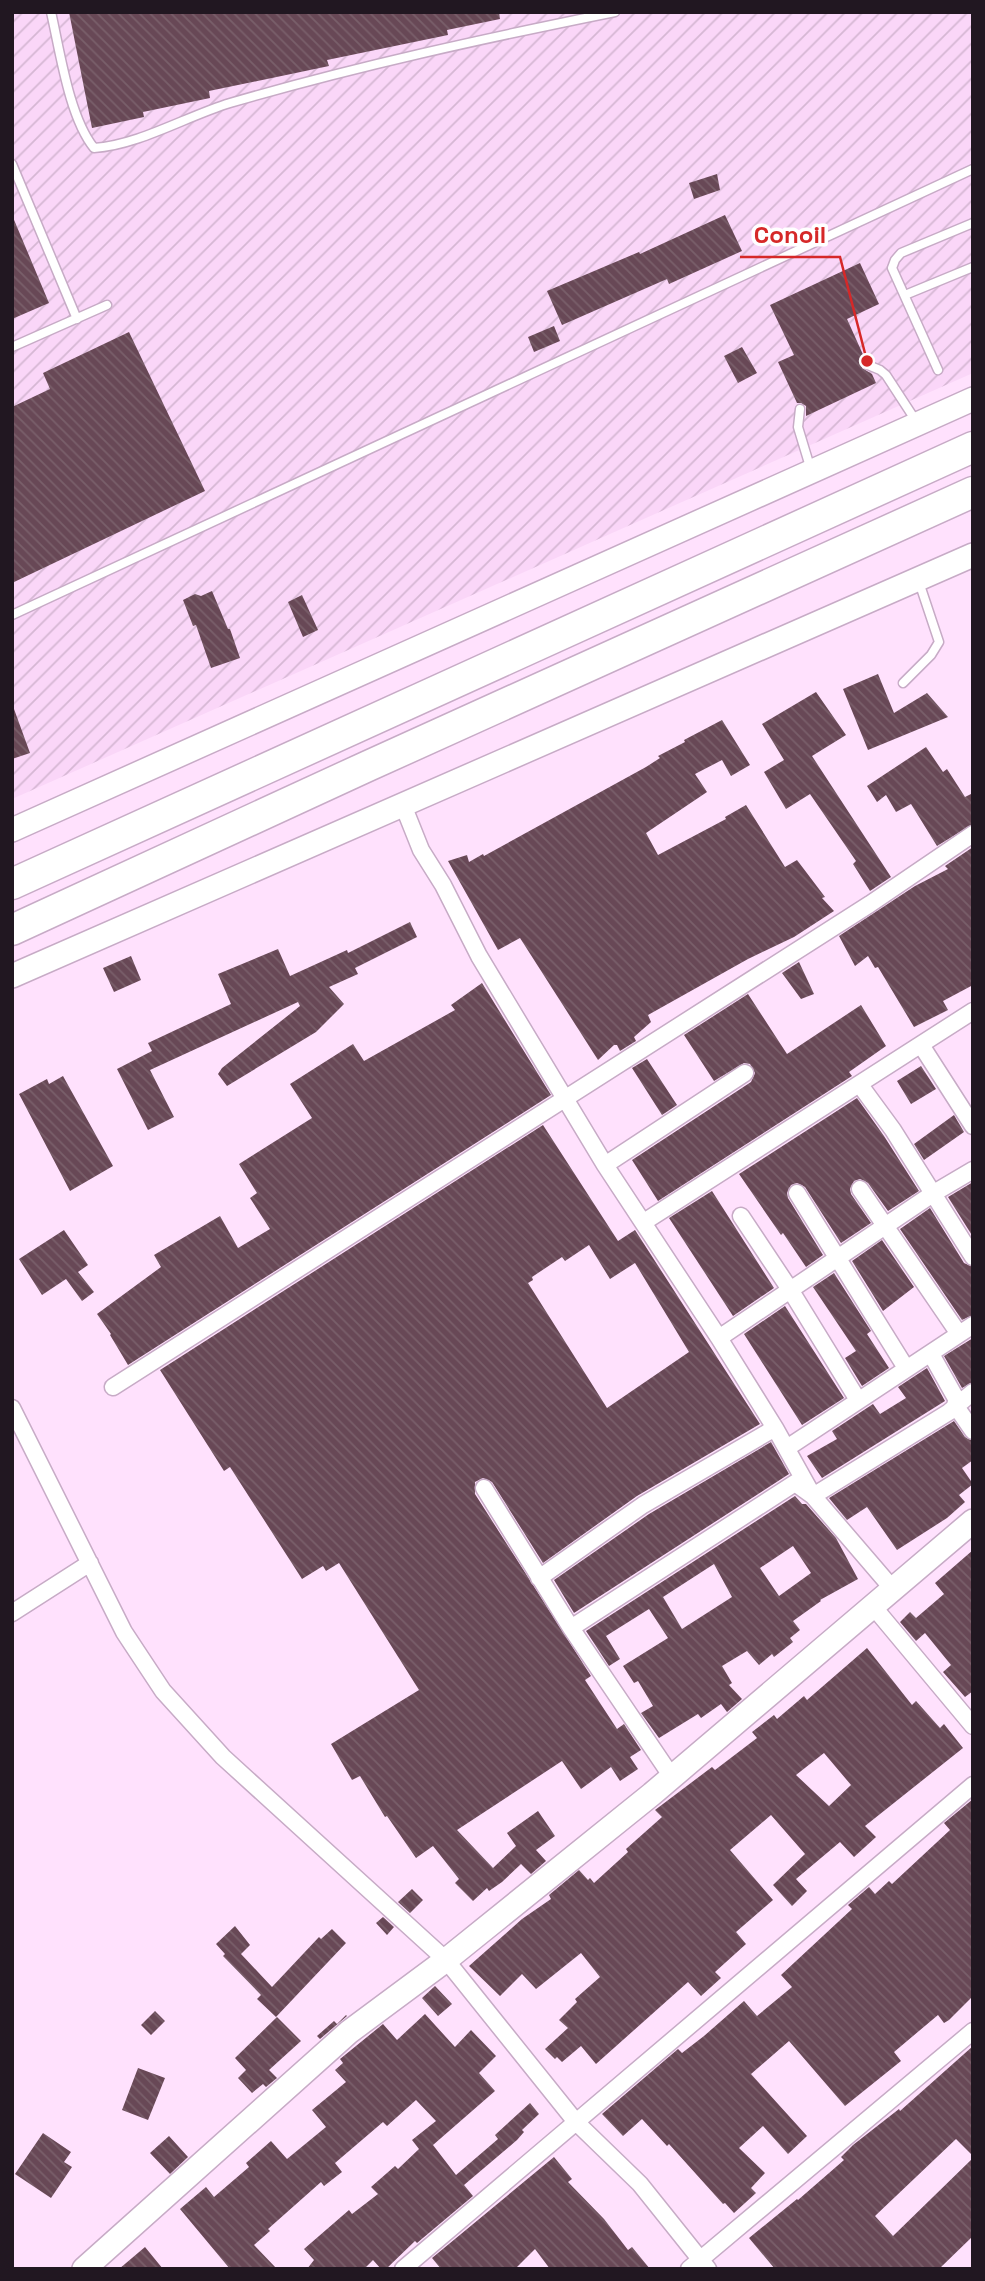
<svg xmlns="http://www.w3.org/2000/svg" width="985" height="2281" font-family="'Space Grotesk',sans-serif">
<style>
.industrial{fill:url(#industrial-furrows)}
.building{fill:url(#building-back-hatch);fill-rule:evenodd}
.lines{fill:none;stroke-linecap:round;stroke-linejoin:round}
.lane-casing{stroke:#c7abc6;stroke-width:11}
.street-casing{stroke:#c7abc6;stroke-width:19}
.secondary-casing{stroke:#c7abc6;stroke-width:26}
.highway-casing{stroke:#c7abc6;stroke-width:33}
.lane{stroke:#fff;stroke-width:8}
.street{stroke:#fff;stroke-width:16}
.secondary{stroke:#fff;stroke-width:23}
.highway{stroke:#fff;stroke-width:30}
.leader{fill:none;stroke:#d62828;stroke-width:2.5}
.callout-dot{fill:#d62828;stroke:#fff;stroke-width:2.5}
.callout-label{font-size:24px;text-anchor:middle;font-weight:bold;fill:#d62828;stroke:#fff;stroke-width:7;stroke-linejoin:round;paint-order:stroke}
</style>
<defs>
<pattern id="industrial-furrows" width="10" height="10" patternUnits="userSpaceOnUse" patternTransform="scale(1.75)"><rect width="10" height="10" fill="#fad6f8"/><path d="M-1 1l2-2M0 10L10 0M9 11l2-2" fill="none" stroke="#d6b7d4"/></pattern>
<pattern id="building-back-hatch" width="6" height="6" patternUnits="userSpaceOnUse" patternTransform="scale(1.75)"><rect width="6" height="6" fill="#684856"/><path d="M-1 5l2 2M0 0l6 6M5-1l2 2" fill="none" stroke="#795f6a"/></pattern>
</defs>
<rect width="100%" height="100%" fill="#ffe1fd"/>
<path class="industrial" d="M 12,12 L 973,12 L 973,373 L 12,799 Z"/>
<path class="building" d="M 69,12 L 499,12 L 500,19 L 447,30 L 448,35 L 327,60 L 329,66 L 209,91 L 210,98 L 143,112 L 144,117 L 92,128 Z
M 717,174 L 720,190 L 694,199 L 689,183 Z
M 12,215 L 49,303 L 12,319 Z
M 725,215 L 742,251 L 669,284 L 667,279 L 562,325 L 547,291 L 639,252 L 640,254 Z
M 860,263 L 879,304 L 847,319 L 865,359 L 862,363 L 862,368 L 872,374 L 876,383 L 806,416 L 806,406 L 801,403 L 797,403 L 778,362 L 794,355 L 770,305 Z
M 554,326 L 560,341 L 534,352 L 528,337 Z
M 129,332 L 205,491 L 12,583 L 12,407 L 50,389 L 43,373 Z
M 742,347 L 757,373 L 738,383 L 724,356 Z
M 212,591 L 228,629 L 230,629 L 240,658 L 211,668 L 196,625 L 193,626 L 183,600 L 195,594 L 201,596 Z
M 302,595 L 318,630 L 303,637 L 288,602 Z
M 878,674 L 894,713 L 927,693 L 948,717 L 868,750 L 843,689 Z
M 816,692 L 846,735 L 812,756 L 891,877 L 870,891 L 853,864 L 856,861 L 810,794 L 786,809 L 764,772 L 784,760 L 762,724 Z
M 12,709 L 14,709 L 30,753 L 12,759 Z
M 722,720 L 750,765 L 731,776 L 722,760 L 695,774 L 707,792 L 646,833 L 658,855 L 726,819 L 725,817 L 746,805 L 785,867 L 797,860 L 825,897 L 822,898 L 834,911 L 794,937 L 748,959 L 648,1015 L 651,1022 L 634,1037 L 636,1041 L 620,1051 L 617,1045 L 614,1045 L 598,1060 L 520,938 L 498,950 L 448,861 L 467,855 L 469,862 L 483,854 L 484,856 L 646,767 L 660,758 L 658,756 L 685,742 L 684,740 Z
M 926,747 L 943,772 L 947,769 L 965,797 L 973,793 L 973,824 L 937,846 L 911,804 L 896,812 L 886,795 L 877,802 L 867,786 Z
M 973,847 L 973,985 L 943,1001 L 948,1010 L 914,1027 L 878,967 L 875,968 L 868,956 L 855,966 L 839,936 L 915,886 L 948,869 L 945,866 Z
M 410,922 L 417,937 L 355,968 L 358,974 L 329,987 L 344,1004 L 316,1032 L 227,1086 L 218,1074 L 222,1068 L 300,1006 L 298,1002 L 150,1070 L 174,1117 L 148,1130 L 117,1069 L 152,1051 L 148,1043 L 231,1004 L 218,974 L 278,949 L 290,976 L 347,950 L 348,953 Z
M 131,956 L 141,980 L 114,992 L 103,968 Z
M 799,962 L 814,994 L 801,999 L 782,973 Z
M 482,983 L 551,1095 L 128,1365 L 110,1335 L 111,1334 L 97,1314 L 161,1267 L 154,1255 L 220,1216 L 238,1248 L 270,1229 L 250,1198 L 257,1193 L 239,1164 L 312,1118 L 290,1084 L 353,1044 L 364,1061 L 455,1010 L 451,1005 Z
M 748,994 L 787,1054 L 861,1005 L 886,1046 L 849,1072 L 852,1076 L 658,1201 L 632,1160 L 751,1082 L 755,1073 L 750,1064 L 744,1063 L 714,1081 L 684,1035 Z
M 647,1059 L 677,1105 L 662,1115 L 632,1068 Z
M 921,1066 L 936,1089 L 911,1104 L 897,1081 Z
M 63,1076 L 113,1166 L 70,1191 L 19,1094 L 47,1079 L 49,1084 Z
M 857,1098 L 884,1136 L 919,1191 L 888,1211 L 868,1183 L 860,1179 L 854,1181 L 850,1189 L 851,1194 L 871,1223 L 841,1243 L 805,1187 L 797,1183 L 791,1185 L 787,1193 L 788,1198 L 823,1255 L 806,1267 L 783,1233 L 781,1235 L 739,1174 Z
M 954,1115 L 964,1132 L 924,1160 L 914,1144 Z
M 543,1125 L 618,1241 L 635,1230 L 760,1424 L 637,1496 L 543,1563 L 492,1482 L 483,1478 L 475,1482 L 475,1494 L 591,1676 L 585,1680 L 617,1729 L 624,1724 L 641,1750 L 630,1757 L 638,1769 L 620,1781 L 611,1767 L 581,1789 L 562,1761 L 457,1830 L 493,1868 L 516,1846 L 507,1833 L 538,1811 L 555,1836 L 536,1850 L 546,1861 L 531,1874 L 521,1864 L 502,1882 L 489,1891 L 487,1888 L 473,1901 L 455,1883 L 459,1879 L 433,1846 L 416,1858 L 387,1816 L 385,1817 L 360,1776 L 352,1780 L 331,1744 L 419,1690 L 339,1563 L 326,1571 L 323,1566 L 302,1579 L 230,1467 L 224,1471 L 160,1370 ZM 589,1245 L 610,1279 L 635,1263 L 689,1352 L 607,1408 L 528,1283 L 533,1280 L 532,1277 L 562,1257 L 565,1261 Z
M 973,1182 L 973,1237 L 948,1197 Z
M 712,1191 L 774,1288 L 733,1316 L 669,1218 Z
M 930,1208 L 964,1263 L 973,1267 L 973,1315 L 962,1320 L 900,1229 Z
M 64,1230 L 88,1265 L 78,1272 L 94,1292 L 82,1301 L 66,1279 L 42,1295 L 19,1259 Z
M 882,1240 L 914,1287 L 883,1311 L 852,1261 Z
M 834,1273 L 871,1331 L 867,1334 L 889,1368 L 862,1386 L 845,1358 L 856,1351 L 813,1287 Z
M 785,1306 L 844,1398 L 802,1425 L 744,1334 Z
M 973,1338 L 973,1382 L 962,1388 L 944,1356 Z
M 927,1368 L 945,1401 L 822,1478 L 807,1456 L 837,1439 L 832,1431 L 873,1404 L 880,1414 L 906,1398 L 898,1387 Z
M 954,1421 L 965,1437 L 973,1441 L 973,1460 L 962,1468 L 973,1484 L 959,1495 L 965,1502 L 947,1518 L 897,1550 L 867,1507 L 847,1520 L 829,1498 Z
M 771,1442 L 789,1474 L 574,1613 L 554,1580 L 649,1514 Z
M 795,1496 L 802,1504 L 806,1504 L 836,1538 L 858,1579 L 820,1600 L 821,1601 L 793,1621 L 800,1630 L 790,1638 L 793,1642 L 774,1657 L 772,1654 L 759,1665 L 747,1651 L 722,1666 L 732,1683 L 729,1685 L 742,1699 L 727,1712 L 721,1704 L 701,1718 L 698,1714 L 659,1738 L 641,1713 L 653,1706 L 638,1681 L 634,1683 L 623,1666 L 668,1638 L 649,1609 L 606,1636 L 620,1659 L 609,1666 L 586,1631 ZM 793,1546 L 811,1573 L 779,1596 L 760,1568 ZM 714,1564 L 732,1597 L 682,1629 L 663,1597 Z
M 973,1550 L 973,1691 L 965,1697 L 943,1672 L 951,1665 L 925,1633 L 916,1641 L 900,1622 L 910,1612 L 916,1618 L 944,1594 L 935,1583 Z
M 867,1648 L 912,1705 L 916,1701 L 940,1728 L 944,1724 L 963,1748 L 865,1826 L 876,1837 L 854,1857 L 840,1842 L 796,1879 L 807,1891 L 792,1906 L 773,1885 L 805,1854 L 771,1815 L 730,1850 L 773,1900 L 736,1932 L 746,1944 L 715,1972 L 721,1978 L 701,1996 L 688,1982 L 596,2064 L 581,2046 L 562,2062 L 557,2057 L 555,2059 L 545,2049 L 568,2028 L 559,2020 L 577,2002 L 575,1999 L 600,1977 L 581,1953 L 536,1989 L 522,1974 L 500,1996 L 469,1966 L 522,1919 L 551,1899 L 549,1895 L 579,1870 L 588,1880 L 590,1878 L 594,1883 L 628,1852 L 626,1849 L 662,1817 L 655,1810 L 712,1767 L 715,1770 L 757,1738 L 752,1732 L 774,1715 L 777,1719 L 804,1696 L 807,1700 ZM 824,1753 L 851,1785 L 829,1806 L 796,1775 Z
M 973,1799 L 973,1996 L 949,2020 L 944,2023 L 938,2015 L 894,2052 L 901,2061 L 845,2106 L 789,2041 L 751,2074 L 807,2136 L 788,2154 L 763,2126 L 739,2148 L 765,2173 L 751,2188 L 756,2193 L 734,2213 L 725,2203 L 723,2204 L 669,2144 L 667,2146 L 642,2119 L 623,2136 L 602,2114 L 678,2049 L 682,2053 L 704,2036 L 744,2001 L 757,2016 L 792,1987 L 781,1975 L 852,1909 L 848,1905 L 869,1887 L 875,1894 L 889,1881 L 892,1884 L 950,1830 L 944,1823 Z
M 412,1889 L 423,1900 L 410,1913 L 398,1902 Z
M 383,1917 L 394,1927 L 387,1935 L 376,1923 Z
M 235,1926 L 250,1945 L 241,1954 L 272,1987 L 319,1937 L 321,1939 L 332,1929 L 346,1943 L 276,2017 L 257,1999 L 261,1995 L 223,1956 L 225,1954 L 216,1944 Z
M 435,1986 L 452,2004 L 438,2016 L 422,1998 Z
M 155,2011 L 165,2021 L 151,2035 L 141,2025 Z
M 425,2014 L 455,2047 L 471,2030 L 496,2056 L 479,2073 L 495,2091 L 433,2145 L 456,2175 L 498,2139 L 495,2135 L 530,2103 L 539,2114 L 522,2130 L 524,2132 L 517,2140 L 464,2185 L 473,2196 L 417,2243 L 415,2241 L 386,2269 L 381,2269 L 373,2260 L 364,2269 L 307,2269 L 314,2260 L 304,2249 L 349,2210 L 352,2214 L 378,2194 L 371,2187 L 395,2166 L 398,2169 L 419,2149 L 412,2140 L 436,2121 L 416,2100 L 387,2126 L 383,2122 L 335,2163 L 342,2172 L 324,2186 L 321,2182 L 268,2229 L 270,2231 L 254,2245 L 277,2269 L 230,2269 L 180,2209 L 206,2187 L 214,2197 L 249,2167 L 246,2163 L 271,2141 L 287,2159 L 326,2127 L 312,2110 L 346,2082 L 335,2070 L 343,2063 L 340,2059 L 383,2024 L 397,2040 Z
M 346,2015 L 347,2016 L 320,2039 L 317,2036 L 334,2021 L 337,2024 Z
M 277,2017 L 301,2041 L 269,2070 L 277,2078 L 266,2087 L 263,2084 L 252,2093 L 238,2078 L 246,2070 L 235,2058 Z
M 973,2046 L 973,2156 L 956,2139 L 875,2216 L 893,2236 L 973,2158 L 973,2236 L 939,2269 L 775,2269 L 749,2238 L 797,2199 L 798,2200 L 844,2160 L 841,2157 L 853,2145 L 899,2109 L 900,2111 Z
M 138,2068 L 165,2078 L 148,2120 L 122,2110 Z
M 43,2133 L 71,2152 L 64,2162 L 72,2167 L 51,2198 L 15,2174 Z
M 169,2136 L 188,2157 L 170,2174 L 150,2153 Z
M 554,2157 L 572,2179 L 568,2182 L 604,2219 L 628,2250 L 632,2247 L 650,2269 L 550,2269 L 535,2249 L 515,2269 L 441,2269 L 432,2258 Z
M 145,2247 L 163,2269 L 119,2269 Z"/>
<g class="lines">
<defs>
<path id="lane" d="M 51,12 C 60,51 69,117 94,148 C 139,145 187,116 230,103 C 357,66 486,38 615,12
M 12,164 L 77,319
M 905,295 L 973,267
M 12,347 L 107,305
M 868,365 L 880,370 L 886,375 L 916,421
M 938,370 L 892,268 L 895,260 L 901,253 L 973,223
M 800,409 L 798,427 L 811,470
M 12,615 L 973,169
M 903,683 L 931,655 L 939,642 L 919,582"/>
<path id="street" d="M 403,805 L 421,850 L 443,885 L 479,956 L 605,1165 L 719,1338 L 775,1428 L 813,1496 L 892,1588
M 921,1045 L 973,1126
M 860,1085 L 893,1130 L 973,1257
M 605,1165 L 745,1073
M 860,1189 L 959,1334
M 797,1193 L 906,1368
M 741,1216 L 791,1291 L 858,1400
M 644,1222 L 973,1011
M 719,1338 L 934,1193 L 973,1170
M 931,1354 L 958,1402
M 113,1387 L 870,904 L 973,834
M 955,1405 L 973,1431
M 12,1408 L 124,1632 L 163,1691 L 223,1757 L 446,1960 L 576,2122 L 640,2184 L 708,2269
M 787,1448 L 973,1325
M 484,1488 L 571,1628 L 672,1777
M 539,1578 L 643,1505 L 775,1428
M 872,1605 L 973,1726
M 12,1613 L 90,1563
M 571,1628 L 795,1483 L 813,1496 L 949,1412 L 973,1392
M 403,2269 L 973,1785
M 689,2269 L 973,2031"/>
<path id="secondary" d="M 12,830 L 973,399
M 12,976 L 973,555
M 84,2269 L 349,2032 L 446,1960 L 652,1794 L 973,1521"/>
<path id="highway" d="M 12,884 L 973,447
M 12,930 L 368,766 L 973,492"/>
</defs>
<use href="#lane" class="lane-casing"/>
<use href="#street" class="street-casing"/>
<use href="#secondary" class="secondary-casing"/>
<use href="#highway" class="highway-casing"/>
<use href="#lane" class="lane"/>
<use href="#street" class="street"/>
<use href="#secondary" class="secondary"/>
<use href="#highway" class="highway"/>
</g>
<path class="leader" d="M867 361L840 257H740"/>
<circle class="callout-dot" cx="867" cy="361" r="7"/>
<g class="callout-label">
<text x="790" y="243">Conoil</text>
</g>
<rect width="985" height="2281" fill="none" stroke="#211721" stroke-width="28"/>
</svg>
